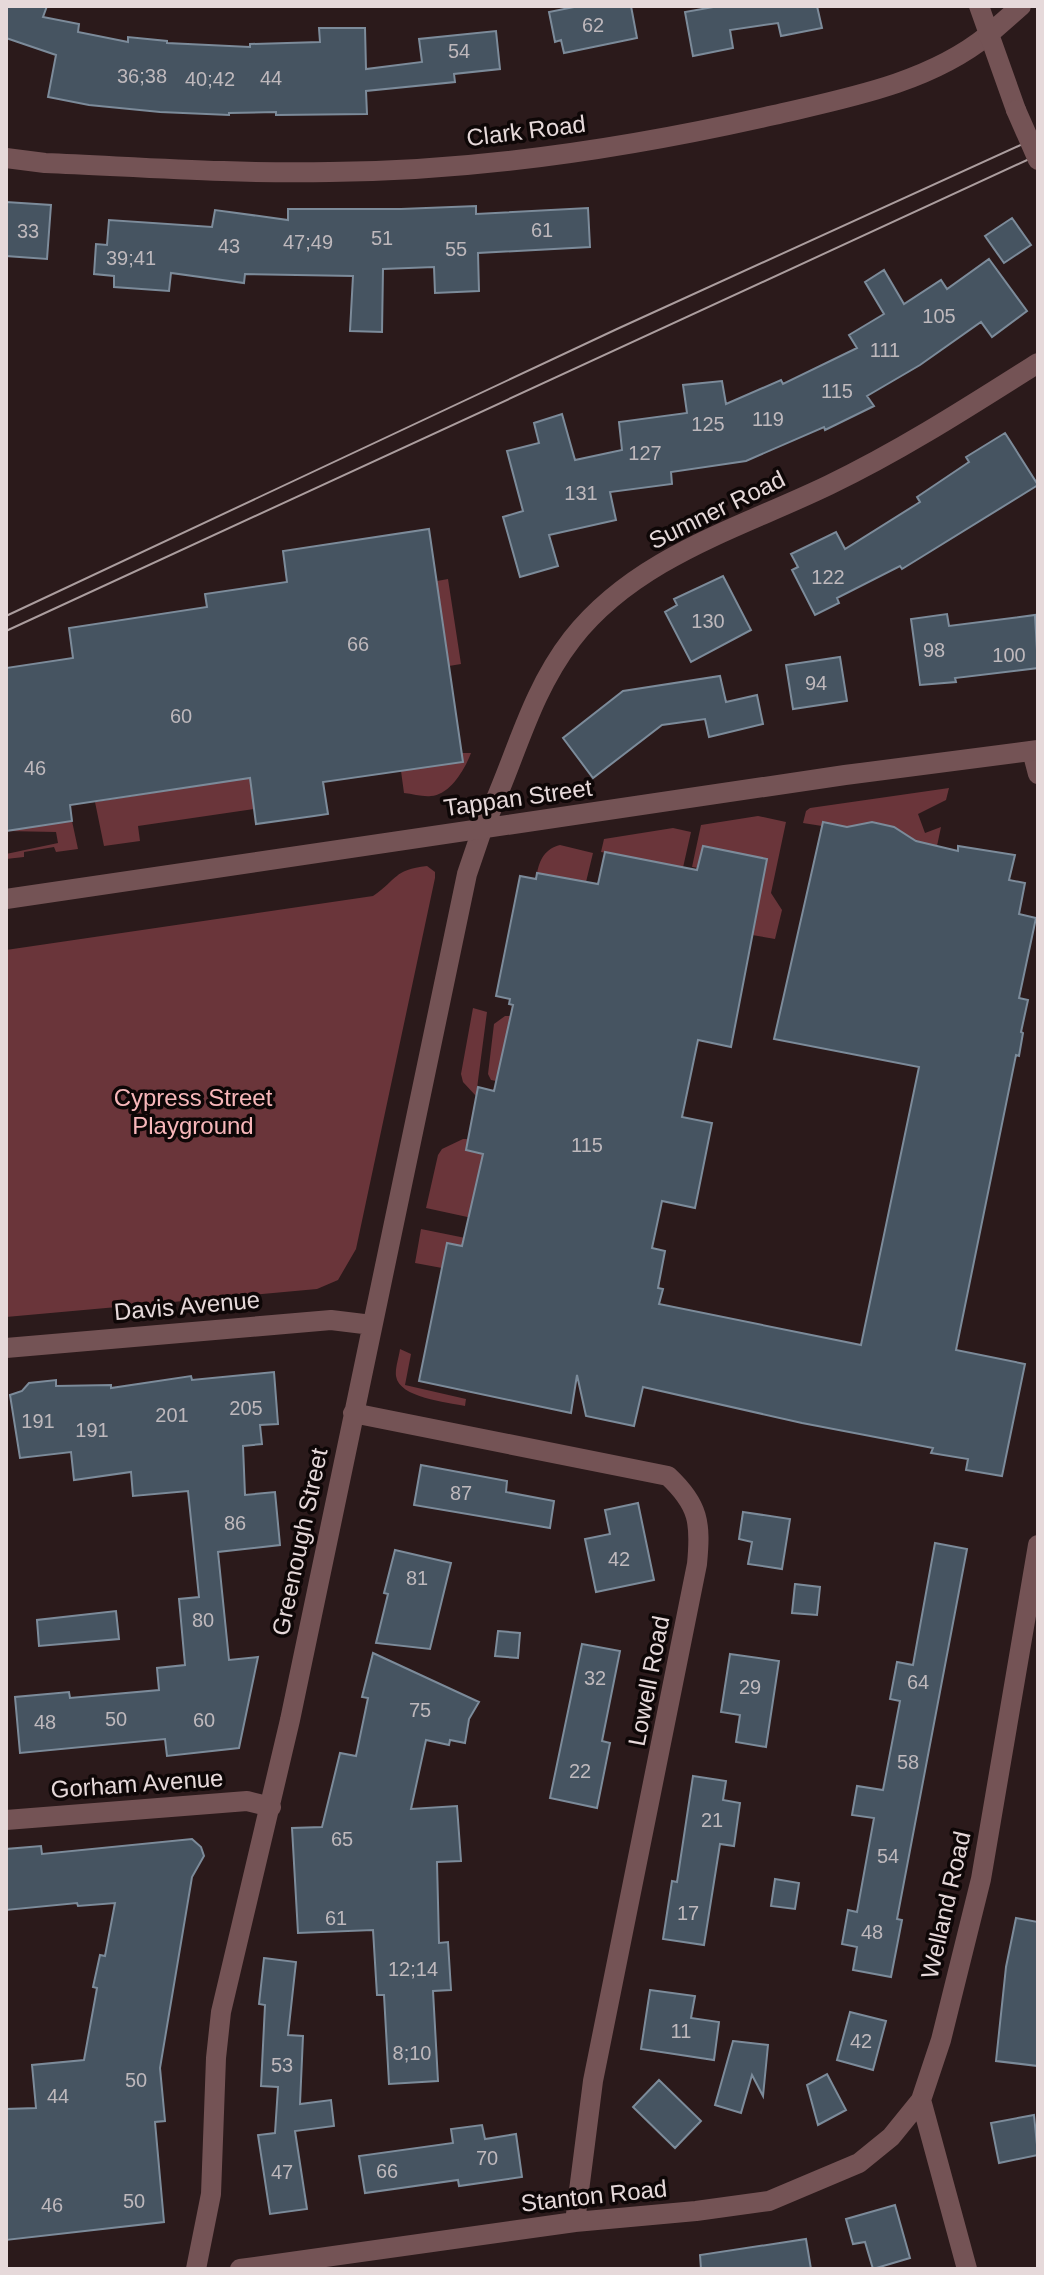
<svg xmlns="http://www.w3.org/2000/svg" width="1044" height="2275" font-family="Helvetica,sans-serif">
<style>
.green{fill:#6a353a}
.building{fill:#465461;stroke:#7c8b9a;stroke-width:2}
.lines{fill:none;stroke-linecap:round;stroke-linejoin:round}
.minor{stroke:#745355;stroke-width:20}
.tertiary{stroke:#745355;stroke-width:20}
.tram{stroke:#ab9d9e;stroke-width:2}
.tertiary-bridge{stroke:#745355;stroke-width:20}
.labels{text-anchor:middle;stroke-width:7;stroke-linejoin:round;paint-order:stroke}
.number-label{font-size:20px;fill:#beb8bc}
.street-label{font-size:24px;fill:#e6d9da;stroke:#0e0707}
.park-label{font-size:24px;fill:#f8b7ba;stroke:#0e0707}
</style>
<rect width="100%" height="100%" fill="#2b1a1b"/>
<path class="green" d="M 448,579 L 461,664 L 449,666 L 437,581 Z
M 462,753 L 471,753 C 465,769 450,795 431,796 C 423,797 413,794 404,793 L 401,771 L 462,762 Z
M 250,778 L 254,809 L 138,826 L 140,841 L 104,846 L 95,802 Z
M 949,788 L 946,800 L 918,814 L 925,833 L 941,827 L 937,846 L 916,841 L 900,830 L 883,824 L 872,822 L 847,827 L 823,822 L 822,826 L 803,823 L 806,811 L 810,808 Z
M 758,816 L 786,822 L 771,893 L 782,910 L 775,939 L 752,935 L 703,846 L 698,868 L 692,867 L 701,825 Z
M 72,821 L 78,849 L 56,852 L 54,847 L 24,852 L 24,857 L 6,859 L 6,854 L 58,843 L 56,832 L 6,831 Z
M 673,828 L 691,832 L 682,872 L 667,864 L 601,852 L 604,839 Z
M 560,845 L 593,853 L 586,882 L 537,873 C 540,859 545,849 560,845 Z
M 427,866 L 435,872 L 435,878 L 356,1249 L 338,1280 L 317,1289 L 6,1317 L 6,950 L 373,896 C 398,879 393,870 427,866 Z
M 473,1008 L 487,1012 L 476,1096 L 463,1082 L 461,1074 Z
M 505,1016 L 514,1016 L 496,1081 L 491,1080 L 488,1074 L 494,1024 Z
M 463,1139 L 468,1139 L 466,1150 L 483,1154 L 588,1243 L 426,1208 L 438,1155 L 442,1149 Z
M 421,1229 L 584,1262 L 442,1268 L 415,1263 Z
M 400,1349 L 411,1354 L 405,1385 L 466,1399 L 465,1406 C 447,1402 399,1398 396,1376 C 395,1368 399,1357 400,1349 Z"/>
<path class="building" d="M 6,6 L 47,6 L 43,17 L 79,24 L 78,32 L 128,42 L 128,37 L 167,41 L 167,43 L 250,47 L 250,44 L 320,42 L 319,28 L 365,28 L 366,69 L 422,62 L 419,39 L 496,31 L 500,69 L 454,74 L 455,82 L 366,91 L 367,114 L 276,115 L 276,112 L 229,113 L 229,115 L 160,112 L 89,105 L 48,97 L 56,55 L 6,38 Z
M 579,6 L 631,6 L 637,38 L 564,53 L 561,40 L 555,42 L 549,12 Z
M 719,6 L 817,6 L 822,28 L 781,36 L 778,23 L 730,30 L 733,48 L 693,56 L 685,12 Z
M 6,202 L 51,205 L 47,259 L 6,256 Z
M 476,206 L 476,214 L 588,208 L 590,247 L 478,253 L 479,291 L 435,293 L 434,267 L 383,269 L 382,332 L 350,331 L 353,276 L 245,274 L 244,283 L 171,273 L 169,291 L 114,287 L 114,276 L 94,274 L 96,244 L 107,245 L 109,220 L 212,227 L 215,210 L 288,220 L 288,209 L 401,209 Z
M 1012,218 L 1031,245 L 1004,263 L 985,236 Z
M 989,259 L 1027,311 L 992,337 L 981,322 L 920,365 L 867,396 L 874,406 L 825,430 L 824,427 L 746,461 L 671,472 L 672,484 L 610,492 L 616,520 L 549,535 L 558,566 L 520,577 L 503,517 L 523,511 L 507,451 L 539,443 L 534,423 L 562,414 L 575,460 L 622,450 L 619,422 L 687,413 L 683,385 L 722,381 L 726,404 L 781,380 L 783,384 L 857,348 L 849,335 L 884,314 L 865,282 L 884,270 L 904,304 L 941,280 L 947,289 Z
M 1005,433 L 1038,485 L 902,569 L 900,566 L 837,598 L 839,603 L 815,615 L 792,570 L 798,567 L 791,554 L 836,532 L 845,549 L 920,502 L 917,497 L 969,462 L 966,457 Z
M 429,529 L 463,762 L 323,782 L 328,814 L 314,816 L 256,824 L 250,778 L 70,805 L 72,821 L 6,831 L 6,668 L 73,658 L 69,628 L 207,607 L 205,594 L 287,582 L 283,551 Z
M 723,576 L 751,630 L 691,662 L 665,612 L 677,605 L 674,599 Z
M 947,614 L 949,626 L 1035,615 L 1038,668 L 955,678 L 956,682 L 920,685 L 911,619 Z
M 840,657 L 847,701 L 793,709 L 786,665 Z
M 720,676 L 726,702 L 757,695 L 763,724 L 709,737 L 705,719 L 662,725 L 593,778 L 563,738 L 623,691 Z
M 823,822 L 847,827 L 872,822 L 894,827 L 916,841 L 958,851 L 958,846 L 1015,855 L 1009,880 L 1025,883 L 1019,914 L 1036,918 L 1019,998 L 1028,1000 L 1021,1032 L 1023,1033 L 1019,1056 L 1016,1055 L 956,1350 L 1025,1364 L 1002,1476 L 966,1470 L 968,1459 L 931,1453 L 933,1448 L 802,1423 L 643,1387 L 634,1426 L 586,1416 L 577,1375 L 571,1413 L 419,1381 L 447,1243 L 462,1246 L 483,1154 L 466,1150 L 478,1087 L 494,1091 L 513,1005 L 509,1004 L 510,999 L 496,996 L 520,876 L 536,879 L 537,873 L 598,884 L 605,852 L 697,870 L 703,846 L 767,859 L 731,1047 L 698,1040 L 682,1117 L 712,1123 L 695,1208 L 662,1201 L 652,1248 L 665,1251 L 658,1288 L 663,1289 L 659,1304 L 861,1345 L 919,1067 L 774,1039 Z
M 274,1372 L 278,1424 L 260,1425 L 262,1444 L 243,1446 L 245,1495 L 275,1492 L 280,1545 L 218,1552 L 229,1660 L 258,1657 L 239,1748 L 167,1756 L 165,1739 L 20,1753 L 15,1697 L 69,1692 L 70,1698 L 159,1690 L 157,1668 L 185,1665 L 179,1599 L 199,1597 L 188,1491 L 133,1496 L 131,1472 L 74,1480 L 71,1452 L 20,1458 L 10,1395 L 22,1391 L 29,1383 L 56,1380 L 56,1386 L 111,1385 L 111,1388 L 191,1376 L 192,1380 Z
M 421,1465 L 507,1481 L 506,1492 L 554,1501 L 550,1528 L 414,1505 Z
M 638,1503 L 654,1580 L 596,1592 L 585,1539 L 610,1534 L 605,1510 Z
M 743,1512 L 790,1519 L 782,1569 L 748,1564 L 752,1542 L 739,1539 Z
M 935,1543 L 967,1549 L 897,1919 L 902,1920 L 891,1977 L 853,1970 L 857,1947 L 842,1944 L 848,1910 L 857,1912 L 874,1818 L 852,1815 L 857,1786 L 883,1790 L 900,1701 L 890,1699 L 897,1662 L 913,1665 Z
M 395,1550 L 451,1563 L 430,1649 L 376,1643 L 388,1594 L 384,1593 Z
M 795,1584 L 820,1587 L 817,1615 L 792,1613 Z
M 116,1611 L 119,1639 L 39,1646 L 37,1620 Z
M 498,1631 L 520,1633 L 518,1658 L 495,1656 Z
M 582,1644 L 620,1651 L 602,1741 L 610,1743 L 597,1808 L 550,1798 Z
M 373,1653 L 479,1702 L 469,1719 L 465,1743 L 450,1740 L 449,1745 L 426,1740 L 411,1809 L 457,1806 L 461,1861 L 437,1862 L 439,1943 L 448,1942 L 451,1990 L 433,1991 L 438,2081 L 389,2084 L 384,1995 L 377,1995 L 373,1930 L 298,1933 L 292,1828 L 322,1827 L 340,1753 L 356,1756 L 368,1698 L 362,1697 Z
M 730,1654 L 779,1661 L 766,1747 L 736,1742 L 740,1715 L 721,1712 Z
M 693,1776 L 726,1781 L 723,1800 L 740,1803 L 734,1846 L 720,1844 L 704,1945 L 663,1939 L 672,1881 L 677,1882 Z
M 192,1839 L 201,1847 L 204,1856 L 192,1877 L 160,2068 L 165,2121 L 155,2122 L 164,2222 L 6,2240 L 6,2109 L 36,2108 L 32,2065 L 84,2060 L 97,1988 L 93,1987 L 100,1955 L 105,1956 L 115,1903 L 78,1906 L 77,1903 L 6,1910 L 6,1849 L 41,1846 L 42,1854 Z
M 775,1879 L 799,1883 L 795,1909 L 771,1906 Z
M 1016,1918 L 1038,1922 L 1038,2066 L 996,2061 L 1006,1967 Z
M 264,1958 L 296,1962 L 288,2035 L 303,2036 L 300,2104 L 331,2100 L 334,2126 L 295,2131 L 307,2209 L 270,2214 L 258,2135 L 275,2133 L 278,2087 L 261,2086 L 265,2005 L 259,2004 Z
M 650,1990 L 695,1996 L 691,2018 L 719,2022 L 714,2060 L 641,2049 Z
M 850,2012 L 886,2021 L 873,2070 L 837,2060 Z
M 733,2041 L 768,2045 L 763,2096 L 752,2075 L 741,2113 L 715,2105 Z
M 827,2074 L 846,2110 L 818,2125 L 807,2085 Z
M 659,2080 L 701,2121 L 675,2148 L 633,2107 Z
M 1034,2115 L 1038,2155 L 999,2163 L 991,2123 Z
M 482,2125 L 485,2139 L 516,2134 L 522,2177 L 459,2186 L 458,2180 L 365,2193 L 359,2156 L 453,2143 L 451,2129 Z
M 895,2205 L 910,2258 L 873,2269 L 865,2242 L 853,2244 L 846,2219 Z
M 806,2239 L 811,2269 L 701,2269 L 700,2255 Z"/>
<g class="lines">
<path class="minor" d="M 6,158 L 45,163 C 140,167 235,174 330,172 C 479,171 629,148 774,115 C 847,98 929,83 988,35
M 1032,751 L 1038,774
M 6,1348 L 331,1320 L 372,1325
M 353,1413 L 668,1476 C 699,1505 701,1523 697,1564 L 593,2081 L 575,2222
M 6,1820 L 247,1801 L 271,1807
M 196,2269 L 211,2194 L 216,2058 L 221,2012 L 290,1720 L 467,874 L 482,830
M 240,2269 L 575,2222 L 696,2211 L 769,2201 L 859,2163 L 891,2137 L 921,2100
M 967,2269 L 921,2100 L 941,2040 L 981,1879 L 1038,1545"/>
<path class="tertiary" d="M 979,6 L 1016,110
M 988,35 L 1021,6
M 482,830 C 514,766 527,697 572,639 C 636,557 740,528 829,485 C 902,450 970,406 1038,363
M 6,899 L 845,775 L 1038,750"/>
<path class="tram" d="M 6,616 L 617,329 L 1038,137
M 6,631 L 1038,155"/>
<path class="tertiary-bridge" d="M 1016,110 L 1038,160"/>
</g>
<g class="labels">
<g class="number-label">
<text x="593" y="32">62</text>
<text x="459" y="58">54</text>
<text x="142" y="83">36;38</text>
<text x="271" y="85">44</text>
<text x="210" y="86">40;42</text>
<text x="542" y="237">61</text>
<text x="28" y="238">33</text>
<text x="382" y="245">51</text>
<text x="308" y="249">47;49</text>
<text x="229" y="253">43</text>
<text x="456" y="256">55</text>
<text x="131" y="265">39;41</text>
<text x="939" y="323">105</text>
<text x="885" y="357">111</text>
<text x="837" y="398">115</text>
<text x="768" y="426">119</text>
<text x="708" y="431">125</text>
<text x="645" y="460">127</text>
<text x="581" y="500">131</text>
<text x="828" y="584">122</text>
<text x="708" y="628">130</text>
<text x="358" y="651">66</text>
<text x="934" y="657">98</text>
<text x="1009" y="662">100</text>
<text x="816" y="690">94</text>
<text x="181" y="723">60</text>
<text x="35" y="775">46</text>
<text x="587" y="1152">115</text>
<text x="246" y="1415">205</text>
<text x="172" y="1422">201</text>
<text x="38" y="1428">191</text>
<text x="92" y="1437">191</text>
<text x="461" y="1500">87</text>
<text x="235" y="1530">86</text>
<text x="619" y="1566">42</text>
<text x="417" y="1585">81</text>
<text x="203" y="1627">80</text>
<text x="595" y="1685">32</text>
<text x="918" y="1689">64</text>
<text x="750" y="1694">29</text>
<text x="420" y="1717">75</text>
<text x="116" y="1726">50</text>
<text x="204" y="1727">60</text>
<text x="45" y="1729">48</text>
<text x="908" y="1769">58</text>
<text x="580" y="1778">22</text>
<text x="712" y="1827">21</text>
<text x="342" y="1846">65</text>
<text x="888" y="1863">54</text>
<text x="688" y="1920">17</text>
<text x="336" y="1925">61</text>
<text x="872" y="1939">48</text>
<text x="413" y="1976">12;14</text>
<text x="681" y="2038">11</text>
<text x="861" y="2048">42</text>
<text x="412" y="2060">8;10</text>
<text x="282" y="2072">53</text>
<text x="136" y="2087">50</text>
<text x="58" y="2103">44</text>
<text x="487" y="2165">70</text>
<text x="387" y="2178">66</text>
<text x="282" y="2179">47</text>
<text x="134" y="2208">50</text>
<text x="52" y="2212">46</text>
</g>
<g class="street-label">
<text transform="translate(526 131) rotate(-7)" y="8">Clark Road</text>
<text transform="translate(717 510) rotate(-26)" y="8">Sumner Road</text>
<text transform="translate(518 798) rotate(-8)" y="8">Tappan Street</text>
<text transform="translate(187 1306) rotate(-5)" y="8">Davis Avenue</text>
<text transform="translate(300 1542) rotate(-78)" y="8">Greenough Street</text>
<text transform="translate(649 1681) rotate(-79)" y="8">Lowell Road</text>
<text transform="translate(137 1784) rotate(-4)" y="8">Gorham Avenue</text>
<text transform="translate(946 1905) rotate(-77)" y="8">Welland Road</text>
<text transform="translate(594 2196) rotate(-6)" y="8">Stanton Road</text>
</g>
<g class="park-label">
<text x="193" y="1106">Cypress Street<tspan x="193" dy="28">Playground</tspan></text>
</g>
</g>
<rect width="1044" height="2275" fill="none" stroke="#e6d9da" stroke-width="16"/>
</svg>
